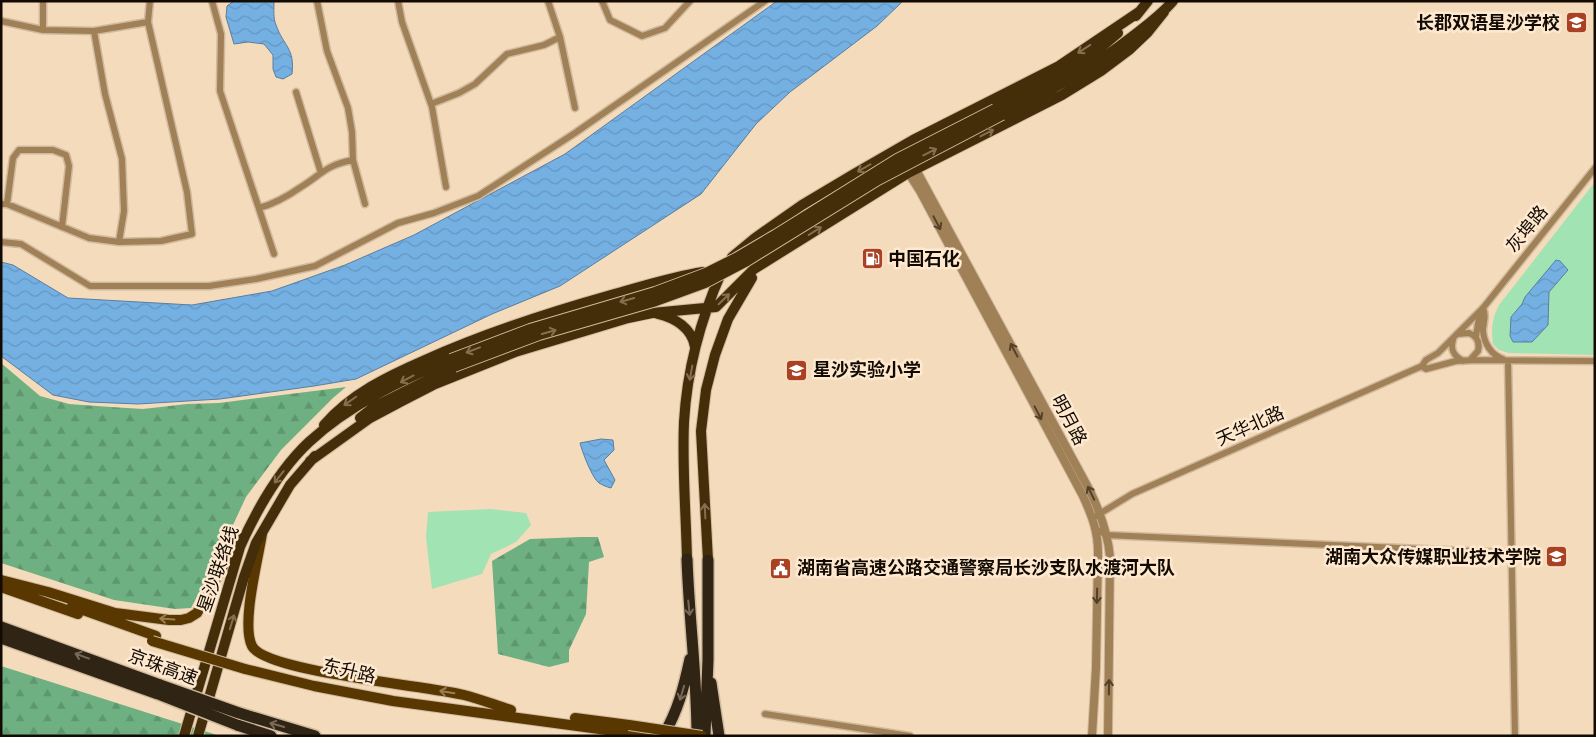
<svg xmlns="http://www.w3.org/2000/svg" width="1596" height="737" font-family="Roboto,'Noto Sans SC',sans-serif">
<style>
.green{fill:#a1e3b3}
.forest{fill:url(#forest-firs)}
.water{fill:url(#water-waves);stroke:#587ea0}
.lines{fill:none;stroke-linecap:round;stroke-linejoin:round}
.minor-casing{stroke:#d0ba9e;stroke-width:9}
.tertiary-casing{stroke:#d0ba9e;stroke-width:10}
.primary-casing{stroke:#d0ba9e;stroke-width:12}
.trunk-casing{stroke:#d0ba9e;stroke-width:12}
.motorway-casing{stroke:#d0ba9e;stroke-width:14}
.minor{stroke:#a08056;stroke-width:6}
.tertiary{stroke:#a08056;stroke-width:8}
.primary{stroke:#583700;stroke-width:10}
.trunk{stroke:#442e0a;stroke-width:10}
.motorway{stroke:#302515;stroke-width:11}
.primary-bridge-casing{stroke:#d0ba9e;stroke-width:12;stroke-linecap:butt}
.trunk-bridge-casing{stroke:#d0ba9e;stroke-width:12;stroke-linecap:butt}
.motorway-bridge-casing{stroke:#d0ba9e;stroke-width:14;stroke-linecap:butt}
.primary-bridge{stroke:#583700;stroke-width:10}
.trunk-bridge{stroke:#442e0a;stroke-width:10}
.motorway-bridge{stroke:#302515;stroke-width:11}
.oneway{stroke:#856f4f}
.oneway2{stroke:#524028}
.oneway3{stroke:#786a56}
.oneway4{stroke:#9a7e53}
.labels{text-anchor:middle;stroke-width:5;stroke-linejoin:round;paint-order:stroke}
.poi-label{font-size:18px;font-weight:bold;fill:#130b02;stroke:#fee9d0;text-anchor:start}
.street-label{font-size:18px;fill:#130b02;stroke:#fee9d0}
</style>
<defs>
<pattern id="forest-firs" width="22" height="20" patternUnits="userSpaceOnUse" patternTransform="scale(1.25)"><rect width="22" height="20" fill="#6eb081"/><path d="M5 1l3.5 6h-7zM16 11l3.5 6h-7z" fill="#5e966e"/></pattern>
<pattern id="water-waves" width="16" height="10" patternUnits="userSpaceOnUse" patternTransform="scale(1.25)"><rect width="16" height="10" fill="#75b0e3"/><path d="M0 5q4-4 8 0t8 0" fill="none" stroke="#6496c1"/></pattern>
</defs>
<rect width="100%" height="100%" fill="#f4dbbc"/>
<path class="green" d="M 1595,182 L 1595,355 L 1509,353 L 1499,350 L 1493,344 C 1491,327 1492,320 1499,305 Z
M 491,509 L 526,513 L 531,525 L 516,542 L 491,554 L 482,574 L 432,589 L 426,537 L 428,512 Z"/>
<path class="forest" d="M 1,363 L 40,396 L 69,404 L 111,407 L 143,409 L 187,404 L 219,403 L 346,387 L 333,398 L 281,450 L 246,497 L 219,555 L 191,608 L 175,609 L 114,600 L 1,563 Z
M 581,537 L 598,537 L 604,557 L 589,562 L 586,614 L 569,650 L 569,662 L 549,667 L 498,654 L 492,561 L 530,539 Z
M 1,666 L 220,736 L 1,736 Z"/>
<path class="water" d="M 234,1 L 274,1 C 274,9 273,18 276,25 C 284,47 295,48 292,74 L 283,79 L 276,77 L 273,69 L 273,55 L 264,44 L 248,42 L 234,44 L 226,17 L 227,6 Z
M 777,1 L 903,1 L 877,26 L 790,92 L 756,124 L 701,194 L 560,286 L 492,314 L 356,379 L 314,386 L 220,399 L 138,404 L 89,402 L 53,395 L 1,356 L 1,262 L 13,265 L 68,298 L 192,305 L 272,291 L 345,265 L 414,235 L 565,154 Z
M 1556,260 L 1560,261 L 1568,270 L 1549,292 L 1548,325 L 1532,342 L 1513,342 L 1510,336 L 1511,317 L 1522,304 L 1525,297 Z
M 601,439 L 613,440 L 614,450 L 604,460 L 615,480 L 611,488 C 607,487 602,485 599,483 C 592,478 582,451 580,443 Z"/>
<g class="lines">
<defs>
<path id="minor" d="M 212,1 L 221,34 L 220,91 L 274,254
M 317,1 L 327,51 L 348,108 L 352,132 L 353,160 L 365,204
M 398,1 L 402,22 L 432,107 L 446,187
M 548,1 L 560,37 L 575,108
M 602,1 L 610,20 L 642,36 L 665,28 L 690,1
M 1,21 L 43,30 L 43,1
M 43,30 L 94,31 L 148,22
M 94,31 L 105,94 L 122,159 L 124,211 L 119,242
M 296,92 L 321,173
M 431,104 L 459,93 L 475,84 L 507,54 L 544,45 L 560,37
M 1,204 L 7,204 L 89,238 L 119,242 L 161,241 L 192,234 L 187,192 L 148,22 L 150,1
M 7,204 L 13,158 L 19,150 L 53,150 L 66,155 L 69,166 L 62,227
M 259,208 C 274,204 288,196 301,187 C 322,174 326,165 353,160
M 1,242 L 21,244 L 90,286 L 209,286 L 256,279 L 315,266 L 398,223 L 434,213 L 478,196 L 575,133 L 765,1
M 1483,308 C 1487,316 1483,322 1483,331 C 1484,343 1491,355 1503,359
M 1457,334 L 1469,333 C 1477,336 1480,342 1478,351 L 1470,360
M 1476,337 L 1478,323 L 1483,308
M 1453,340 C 1450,350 1454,356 1463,361
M 1508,361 L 1515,736
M 1422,366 L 1426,360 L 1438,353 L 1483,308 L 1595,168
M 1422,366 L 1426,369 L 1456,361 L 1476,360 L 1595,361
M 1096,516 L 1132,494 L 1422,366
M 1096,529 L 1106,535 L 1511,553
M 765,714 L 910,736"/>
<path id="tertiary" d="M 914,166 L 1090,491 C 1100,512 1108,533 1110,557 L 1108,736
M 906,169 L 920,191 L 1083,496 C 1092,516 1098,531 1098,553 L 1096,668 L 1092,736"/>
<path id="primary" d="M 262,534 C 258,560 241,624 252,646 C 265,672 430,686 464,695 C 480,699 495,705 511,710
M 1,580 L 48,592 L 115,613 L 169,620 L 181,620 L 189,618 L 197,613 L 223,566 L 241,538
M 1,587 L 78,614
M 72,606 L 156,636
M 245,669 L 314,686 L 393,701 L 651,736
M 575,718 L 629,725"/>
<path id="trunk" d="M 1136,16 L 1148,1
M 995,109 C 1039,87 1082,65 1118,33
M 1002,115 C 1048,92 1092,68 1133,36 C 1147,25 1161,15 1173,1
M 732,257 L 755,238 L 802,205 L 854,174 L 913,140 L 1059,66 L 1139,12
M 658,314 C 675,318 692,328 695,347
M 360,418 L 374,407 L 454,367
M 324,425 C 351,394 388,376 425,360 C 485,333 547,313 611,295 C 641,287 671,277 703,272
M 310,461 L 370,418 L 400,402 L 435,384 L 515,352 L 628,318 L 652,313 L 716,307 L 754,269 L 908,173 L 1062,95 L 1101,71 L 1129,50 L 1148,32 L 1164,12
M 687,559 C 686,514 682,467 684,422 C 687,370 701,318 722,271
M 708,560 L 701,431 L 706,390 L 715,355 L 728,319 L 752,278
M 184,736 L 240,547 C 257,509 278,471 309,442 C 349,405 402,380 451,359
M 198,736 L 244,577 L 256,543 L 290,485 L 315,456"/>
<path id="motorway" d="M 687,559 C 689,618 697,677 697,736
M 1,627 L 160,685
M 1,638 L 158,694
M 711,683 L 719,736
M 239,713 L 315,736
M 237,725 L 271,736
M 705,734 L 708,660 L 708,560
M 663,736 C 678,711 684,687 690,659"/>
</defs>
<use href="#minor" class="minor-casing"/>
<use href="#tertiary" class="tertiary-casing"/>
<use href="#primary" class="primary-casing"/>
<use href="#trunk" class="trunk-casing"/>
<use href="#motorway" class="motorway-casing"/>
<use href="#minor" class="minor"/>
<use href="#tertiary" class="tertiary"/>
<use href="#primary" class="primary"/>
<use href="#trunk" class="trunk"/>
<use href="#motorway" class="motorway"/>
<defs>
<path id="primary-bridge" d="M 152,641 L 245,669
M 629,725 L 702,736"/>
<path id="trunk-bridge" d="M 451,359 L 530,329 L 655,292 L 706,273 L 736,258 L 775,235 L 897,159 L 995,109
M 454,367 L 539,335 L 653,302 L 705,283 L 747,261 L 878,180 L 1002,115"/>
<path id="motorway-bridge" d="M 160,685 L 239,713
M 158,694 L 237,725"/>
</defs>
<use href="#primary-bridge" class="primary-bridge-casing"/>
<use href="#trunk-bridge" class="trunk-bridge-casing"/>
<use href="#motorway-bridge" class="motorway-bridge-casing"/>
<use href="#primary-bridge" class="primary-bridge"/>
<use href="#trunk-bridge" class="trunk-bridge"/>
<use href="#motorway-bridge" class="motorway-bridge"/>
</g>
<defs><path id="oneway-shaft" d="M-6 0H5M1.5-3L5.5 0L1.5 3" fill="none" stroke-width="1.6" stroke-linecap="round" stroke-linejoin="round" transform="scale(1.25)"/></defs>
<g class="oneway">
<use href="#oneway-shaft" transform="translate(1084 49) rotate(147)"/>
<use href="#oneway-shaft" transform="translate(987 133) rotate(-27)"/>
<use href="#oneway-shaft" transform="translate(930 152) rotate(-27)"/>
<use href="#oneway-shaft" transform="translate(864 168) rotate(150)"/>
<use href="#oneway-shaft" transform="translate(815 231) rotate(-32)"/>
<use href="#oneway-shaft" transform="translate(724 299) rotate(-44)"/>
<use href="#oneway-shaft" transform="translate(627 300) rotate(164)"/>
<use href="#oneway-shaft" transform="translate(549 332) rotate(-16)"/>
<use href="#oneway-shaft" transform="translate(473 350) rotate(159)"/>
<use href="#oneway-shaft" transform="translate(691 373) rotate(100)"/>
<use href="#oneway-shaft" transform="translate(407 379) rotate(152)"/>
<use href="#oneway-shaft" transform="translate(350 401) rotate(145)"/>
<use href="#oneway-shaft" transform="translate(279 477) rotate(128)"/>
<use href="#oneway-shaft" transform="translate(705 511) rotate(-93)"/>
<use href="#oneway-shaft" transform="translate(232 622) rotate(-73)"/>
</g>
<g class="oneway2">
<use href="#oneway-shaft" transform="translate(937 223) rotate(62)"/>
<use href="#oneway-shaft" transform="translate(1014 350) rotate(-118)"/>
<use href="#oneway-shaft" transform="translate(1038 413) rotate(62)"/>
<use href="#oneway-shaft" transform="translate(1091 493) rotate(-116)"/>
<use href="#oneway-shaft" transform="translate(1097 596) rotate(91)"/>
<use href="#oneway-shaft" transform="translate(1109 687) rotate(-89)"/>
</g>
<g class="oneway3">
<use href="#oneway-shaft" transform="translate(689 608) rotate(84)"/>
<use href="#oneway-shaft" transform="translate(82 656) rotate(-160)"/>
<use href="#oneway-shaft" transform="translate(682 693) rotate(107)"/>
<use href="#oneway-shaft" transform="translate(277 725) rotate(-164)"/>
</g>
<g class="oneway4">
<use href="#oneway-shaft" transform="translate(167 619) rotate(-176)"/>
<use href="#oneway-shaft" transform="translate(447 692) rotate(-171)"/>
</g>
<defs>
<symbol id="school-square" viewBox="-11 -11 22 22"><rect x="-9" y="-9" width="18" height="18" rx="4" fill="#aa4123" stroke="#fee9d0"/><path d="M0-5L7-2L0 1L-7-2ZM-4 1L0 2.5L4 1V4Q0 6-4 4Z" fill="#fff"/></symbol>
<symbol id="fuel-square" viewBox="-11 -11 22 22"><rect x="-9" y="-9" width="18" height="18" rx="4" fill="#aa4123" stroke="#fee9d0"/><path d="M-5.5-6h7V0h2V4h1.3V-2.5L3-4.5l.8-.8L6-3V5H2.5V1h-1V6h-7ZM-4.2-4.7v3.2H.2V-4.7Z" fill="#fff"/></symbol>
<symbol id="university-square" viewBox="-11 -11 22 22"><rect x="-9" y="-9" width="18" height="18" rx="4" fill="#aa4123" stroke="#fee9d0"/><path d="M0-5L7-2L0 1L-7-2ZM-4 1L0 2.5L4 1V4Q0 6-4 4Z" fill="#fff"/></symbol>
<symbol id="civic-square" viewBox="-11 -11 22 22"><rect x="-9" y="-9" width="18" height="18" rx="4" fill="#aa4123" stroke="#fee9d0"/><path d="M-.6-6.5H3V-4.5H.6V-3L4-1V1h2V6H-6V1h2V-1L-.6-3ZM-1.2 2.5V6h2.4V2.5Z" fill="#fff"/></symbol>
</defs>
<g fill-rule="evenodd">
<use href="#school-square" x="1564" y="10" width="25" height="25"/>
<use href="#fuel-square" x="860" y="246" width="25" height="25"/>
<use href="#school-square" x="784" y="358" width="25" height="25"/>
<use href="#university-square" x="1544" y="544" width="25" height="25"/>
<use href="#civic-square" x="768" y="556" width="25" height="25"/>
</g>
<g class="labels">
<g class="poi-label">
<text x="1560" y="29" text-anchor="end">长郡双语星沙学校</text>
<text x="888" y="265">中国石化</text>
<text x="813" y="376">星沙实验小学</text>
<text x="1541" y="563" text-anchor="end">湖南大众传媒职业技术学院</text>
<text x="797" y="574">湖南省高速公路交通警察局长沙支队水渡河大队</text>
</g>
<g class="street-label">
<text transform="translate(1527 229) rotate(-51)" y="6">灰埠路</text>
<text transform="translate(1069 420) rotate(62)" y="6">明月路</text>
<text transform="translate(1250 426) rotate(-24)" y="6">天华北路</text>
<text transform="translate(218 569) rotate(-71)" y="6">星沙联络线</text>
<text transform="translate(163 667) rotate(20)" y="6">京珠高速</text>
<text transform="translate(349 671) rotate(13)" y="6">东升路</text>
</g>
</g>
<rect width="1596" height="737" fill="none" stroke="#130b02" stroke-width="5"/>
</svg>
